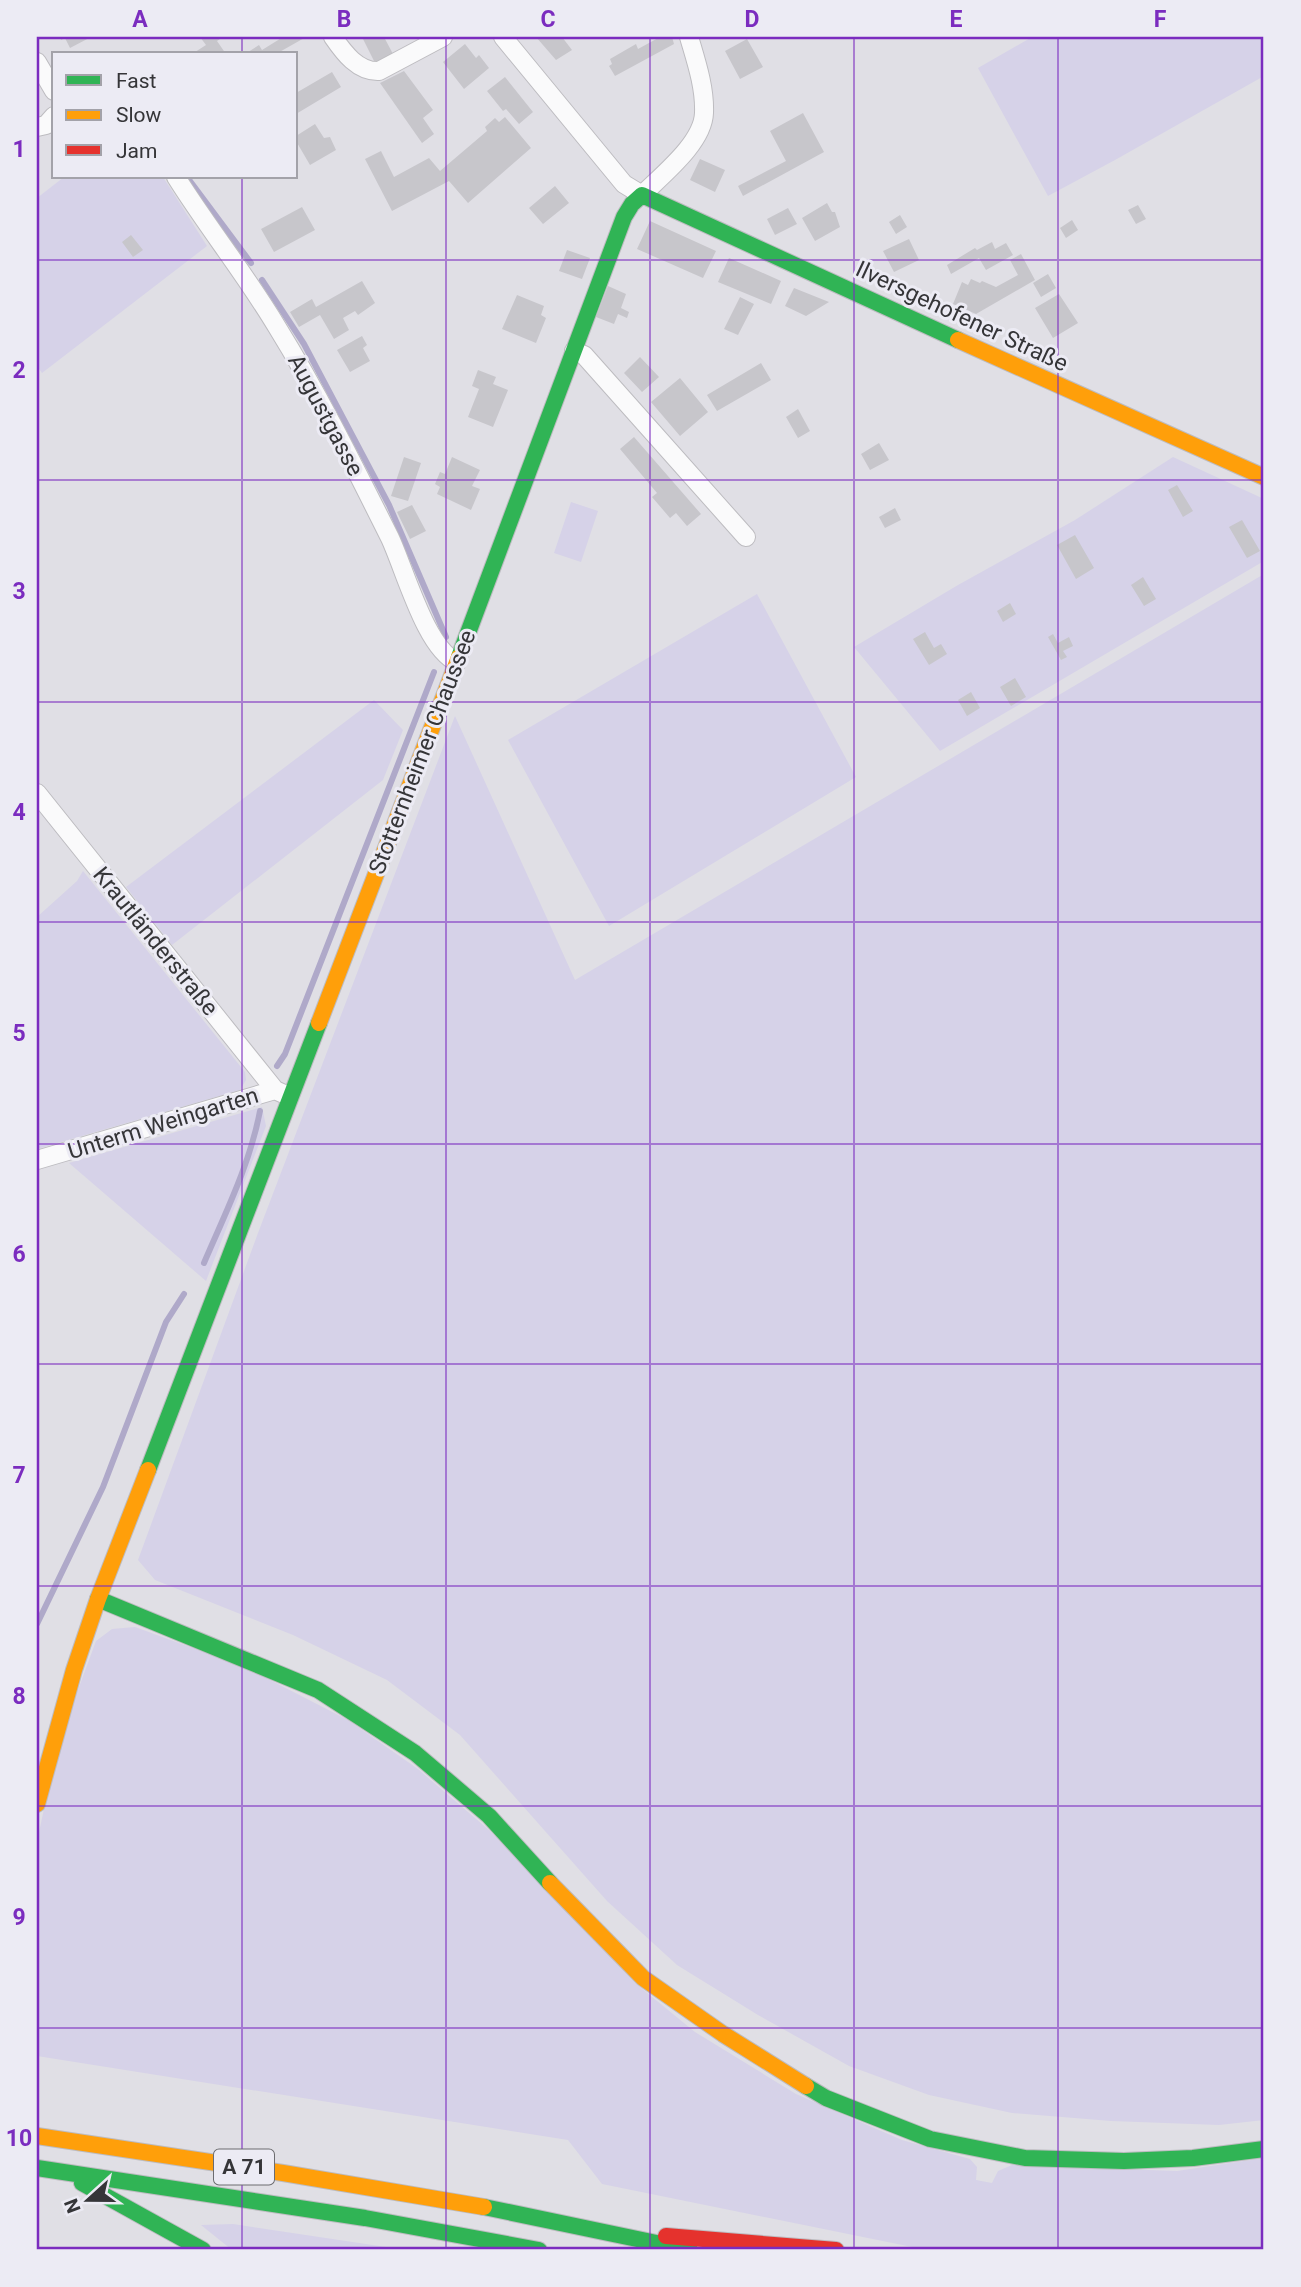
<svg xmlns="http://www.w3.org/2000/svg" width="1301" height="2287" font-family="Roboto,sans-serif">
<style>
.green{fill:#d6d2e8}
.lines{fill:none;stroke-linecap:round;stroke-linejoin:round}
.stream{stroke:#afa9c9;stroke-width:6}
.building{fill:#c7c6cb}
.street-casing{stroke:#bdbcc0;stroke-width:20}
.fast-casing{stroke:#bdbcc0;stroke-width:18}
.slow-casing{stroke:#bdbcc0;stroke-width:18}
.jam-casing{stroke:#bdbcc0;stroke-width:18}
.street{stroke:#fafafb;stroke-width:18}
.fast{stroke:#30b455;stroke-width:16}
.slow{stroke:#ff9f0a;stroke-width:16}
.jam{stroke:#e5322d;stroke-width:16}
.grid{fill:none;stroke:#7b2cbf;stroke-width:2;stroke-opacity:0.55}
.labels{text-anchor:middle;stroke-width:6;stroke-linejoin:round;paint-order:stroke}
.shield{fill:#ecebf4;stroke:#6c6c70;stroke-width:2}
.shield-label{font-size:21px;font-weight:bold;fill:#353538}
.street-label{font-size:23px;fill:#353538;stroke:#ecebf4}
.neatline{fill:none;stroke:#7b2cbf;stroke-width:2.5}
.grid-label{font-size:23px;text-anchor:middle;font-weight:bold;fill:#7b2cbf}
</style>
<rect width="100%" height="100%" fill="#e0dfe5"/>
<path class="green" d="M 1032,37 L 1264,37 L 1264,76 L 1115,160 L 1048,196 L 978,68 Z
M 64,177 L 163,177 L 207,246 L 42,373 L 37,366 L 37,198 Z
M 1173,457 L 1264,499 L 1264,561 L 940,751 L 854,647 L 958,585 L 1075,520 Z
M 571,502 L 598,511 L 581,562 L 554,553 Z
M 1264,574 L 1264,2120 L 1219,2125 L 1111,2121 L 1012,2113 L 929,2095 L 849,2066 L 758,2015 L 677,1965 L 607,1901 L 460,1735 L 387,1680 L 293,1635 L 155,1580 L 138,1560 L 258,1233 L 455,716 L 575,980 Z
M 757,594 L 856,777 L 609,926 L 508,740 Z
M 374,700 L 403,730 L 383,780 L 172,945 L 126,887 Z
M 83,871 L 245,1072 L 246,1080 L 240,1090 L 37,1149 L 37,917 L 77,881 Z
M 262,1107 L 266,1126 L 206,1281 L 69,1163 Z
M 135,1627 L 245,1667 L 348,1720 L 418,1769 L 489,1830 L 635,1983 L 695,2032 L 796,2094 L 902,2140 L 970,2159 L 977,2167 L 976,2180 L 992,2183 L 998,2171 L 1012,2165 L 1177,2171 L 1264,2158 L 1264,2250 L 927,2250 L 602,2184 L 568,2140 L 37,2056 L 37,1842 L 57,1747 L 96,1641 L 112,1629 Z
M 233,2224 L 406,2250 L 232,2250 L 201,2225 Z"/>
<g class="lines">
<path class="stream" d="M 187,177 L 251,263
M 262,280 L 304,344 L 389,505 L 446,637
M 277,1066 L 285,1054 L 434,672
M 204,1263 C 225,1214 250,1164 260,1111
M 37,1624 L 103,1487 L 166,1322 L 184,1294"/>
</g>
<path class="building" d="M 60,37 L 91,37 L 70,48 L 65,38 L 61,40 Z
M 200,37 L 223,37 L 217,41 L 226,54 L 192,54 L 206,45 Z
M 283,37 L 306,37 L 276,54 L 245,54 L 259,45 L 262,50 Z
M 362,37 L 384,37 L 393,54 L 375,63 Z
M 536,37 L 562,37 L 572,50 L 556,60 Z
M 660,37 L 672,37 L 674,44 L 615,76 L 609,66 L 612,64 L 610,59 L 636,44 L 638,49 Z
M 747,39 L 763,67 L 740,79 L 725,51 Z
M 465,44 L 476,58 L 479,55 L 489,68 L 464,89 L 443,62 Z
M 404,71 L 433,110 L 423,118 L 434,134 L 422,143 L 380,83 Z
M 332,72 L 341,87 L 296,114 L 296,93 Z
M 505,77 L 533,112 L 519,124 L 506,109 L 503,111 L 487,91 Z
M 803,113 L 824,152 L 743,196 L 738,186 L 786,161 L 770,131 Z
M 505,117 L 531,148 L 468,203 L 449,181 L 392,211 L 365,159 L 381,151 L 394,177 L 429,158 L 440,171 L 487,131 L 485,127 L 495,118 L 499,122 Z
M 315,124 L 324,138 L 330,137 L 336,150 L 310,165 L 296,141 L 296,136 Z
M 700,159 L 725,170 L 715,192 L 690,180 Z
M 555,186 L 569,203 L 543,224 L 529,208 Z
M 827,203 L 832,212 L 835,212 L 840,227 L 815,241 L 802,218 Z
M 1138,205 L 1146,219 L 1136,224 L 1128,210 Z
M 302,207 L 315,230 L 274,252 L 261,229 Z
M 788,208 L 797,224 L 775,235 L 767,219 Z
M 900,215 L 907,227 L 896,234 L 889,222 Z
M 1072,220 L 1078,230 L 1066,238 L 1060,228 Z
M 650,221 L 716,251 L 703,278 L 637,249 Z
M 131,235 L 143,250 L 133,257 L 122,242 Z
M 909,239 L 919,260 L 894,272 L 883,251 Z
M 992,242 L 995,249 L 1006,243 L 1013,255 L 986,270 L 979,258 L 951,274 L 947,265 L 975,248 L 977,250 Z
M 567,250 L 590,258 L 582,279 L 559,271 Z
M 1021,254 L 1035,280 L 976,314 L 953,304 L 962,282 L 968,285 L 971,279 L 980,283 L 982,281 L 996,287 L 1018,275 L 1010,260 Z
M 729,258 L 781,281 L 771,304 L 718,282 Z
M 1048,274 L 1056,288 L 1041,297 L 1033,283 Z
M 362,281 L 375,303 L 358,315 L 355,311 L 343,318 L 349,330 L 334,339 L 320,315 L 299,327 L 290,312 L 312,299 L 316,307 Z
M 608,286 L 626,294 L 621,308 L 629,312 L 627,318 L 618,314 L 614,324 L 596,317 Z
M 794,288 L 829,302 L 806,316 L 785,306 Z
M 1059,294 L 1078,323 L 1053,338 L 1035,308 Z
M 517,295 L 544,306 L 541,315 L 546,318 L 536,343 L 502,329 Z
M 740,297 L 754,304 L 738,335 L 724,329 Z
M 362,336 L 367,345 L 363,348 L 370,361 L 350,372 L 337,350 Z
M 640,357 L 659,377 L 642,392 L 624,373 Z
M 761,363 L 771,380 L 717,411 L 707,395 Z
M 478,370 L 496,377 L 493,384 L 508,390 L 493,427 L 468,417 L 479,389 L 472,386 Z
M 680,378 L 708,412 L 680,436 L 651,402 Z
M 798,409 L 810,431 L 798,438 L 786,417 Z
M 634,437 L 701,514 L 687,526 L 676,513 L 670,518 L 652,497 L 657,493 L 620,449 Z
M 879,443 L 889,460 L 870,470 L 861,454 Z
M 404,457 L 421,463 L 408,501 L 391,496 Z
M 452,457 L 480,470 L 472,486 L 480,489 L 471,510 L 437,494 L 440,487 L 435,484 L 440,472 L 445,474 Z
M 1177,485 L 1193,511 L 1183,517 L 1168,490 Z
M 412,505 L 426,531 L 410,539 L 397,512 Z
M 895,508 L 901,520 L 885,528 L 879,517 Z
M 1242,520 L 1260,551 L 1247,558 L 1229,527 Z
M 1075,535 L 1094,568 L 1076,579 L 1057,545 Z
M 1143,577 L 1156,599 L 1144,606 L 1131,585 Z
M 1010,603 L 1016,614 L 1003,622 L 997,611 Z
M 925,632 L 934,648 L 941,644 L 947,654 L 929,665 L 913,639 Z
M 1053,634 L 1058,643 L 1069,637 L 1073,646 L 1063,651 L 1067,657 L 1061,660 L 1048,637 Z
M 1015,678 L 1026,697 L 1011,706 L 1000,687 Z
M 971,692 L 980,708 L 967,716 L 958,700 Z"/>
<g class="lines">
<defs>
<path id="street" d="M 333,37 C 344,53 358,72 379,71 L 443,37
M 503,37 L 624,184 L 642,195 C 662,175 703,143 704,113 C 705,87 696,61 689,37
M 37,62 L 54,91
M 37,127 L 46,125 L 54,116
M 176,177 C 208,228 246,275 277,327 C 319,395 354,466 390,538 C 405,570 426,649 457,662
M 574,351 L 584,355 L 746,537
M 37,793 L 275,1090
M 37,1160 L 275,1090 L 284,1094"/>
<path id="fast" d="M 459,657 L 624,217 L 632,204 L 642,195 L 958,340
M 148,1470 L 319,1023
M 98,1599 L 318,1690 L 415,1753 L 489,1816 L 550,1883
M 806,2086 L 826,2098 L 930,2139 L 1025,2158 L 1124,2161 L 1193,2158 L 1264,2149
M 37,2168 L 365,2218 L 539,2250
M 82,2183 L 203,2250
M 484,2207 L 690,2250"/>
<path id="slow" d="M 958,340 L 1264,477
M 319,1023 L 459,657
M 37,1804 L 74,1670 L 98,1599 L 148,1470
M 550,1883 L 643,1978 L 723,2034 L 806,2086
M 37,2136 L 283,2173 L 484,2207"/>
<path id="jam" d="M 666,2236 L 836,2250"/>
</defs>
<use href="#street" class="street-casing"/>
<use href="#fast" class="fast-casing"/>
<use href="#slow" class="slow-casing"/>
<use href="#jam" class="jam-casing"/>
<use href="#street" class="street"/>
<use href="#fast" class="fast"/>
<use href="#slow" class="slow"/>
<use href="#jam" class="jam"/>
</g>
<path class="grid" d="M 242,37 L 242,54M 446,37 L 446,2250M 650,37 L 650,2250M 854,37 L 854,2250M 1058,37 L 1058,2250M 242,177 L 242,2250M 37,260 L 1264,260M 37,480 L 1264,480M 37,702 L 1264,702M 37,922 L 1264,922M 37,1144 L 1264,1144M 37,1364 L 1264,1364M 37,1586 L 1264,1586M 37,1806 L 1264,1806M 37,2028 L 1264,2028"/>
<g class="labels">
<rect class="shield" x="214" y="2149.5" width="60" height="35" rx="5"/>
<g class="shield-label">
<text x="244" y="2174">A 71</text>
</g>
<g class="street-label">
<text transform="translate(962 316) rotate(25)" y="8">Ilversgehofener Straße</text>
<text transform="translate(326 415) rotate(62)" y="8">Augustgasse</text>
<text transform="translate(422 752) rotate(-69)" y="8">Stotternheimer Chaussee</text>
<text transform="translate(156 941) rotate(51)" y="8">Krautländerstraße</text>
<text transform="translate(163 1123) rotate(-17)" y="8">Unterm Weingarten</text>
</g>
</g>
<rect width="1301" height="2287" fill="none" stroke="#ecebf4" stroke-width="77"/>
<rect x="52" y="52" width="245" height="126" fill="#ecebf4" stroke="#a3a2a9" stroke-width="2"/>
<rect x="66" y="75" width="35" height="10" fill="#30b455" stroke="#a3a2a9" stroke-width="2"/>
<text x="116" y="88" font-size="21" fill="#353538">Fast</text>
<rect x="66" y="110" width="35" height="10" fill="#ff9f0a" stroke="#a3a2a9" stroke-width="2"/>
<text x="116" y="122" font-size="21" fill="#353538">Slow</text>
<rect x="66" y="145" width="35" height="10" fill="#e5322d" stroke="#a3a2a9" stroke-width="2"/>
<text x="116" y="158" font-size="21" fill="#353538">Jam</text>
<g transform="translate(88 2200) rotate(249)" stroke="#ecebf4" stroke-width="5" paint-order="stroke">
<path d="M0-5L12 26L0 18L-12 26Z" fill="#353538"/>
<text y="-10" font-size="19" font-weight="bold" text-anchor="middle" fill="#353538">N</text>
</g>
<rect x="38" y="38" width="1224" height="2210" class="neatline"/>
<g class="grid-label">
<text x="140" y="27">A</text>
<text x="344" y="27">B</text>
<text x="548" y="27">C</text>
<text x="752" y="27">D</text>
<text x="956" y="27">E</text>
<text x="1160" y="27">F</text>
<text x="19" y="157">1</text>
<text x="19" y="378">2</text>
<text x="19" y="599">3</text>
<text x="19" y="820">4</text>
<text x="19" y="1041">5</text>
<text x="19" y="1262">6</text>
<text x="19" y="1483">7</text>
<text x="19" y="1704">8</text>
<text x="19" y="1925">9</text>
<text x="19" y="2146">10</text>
</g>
</svg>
